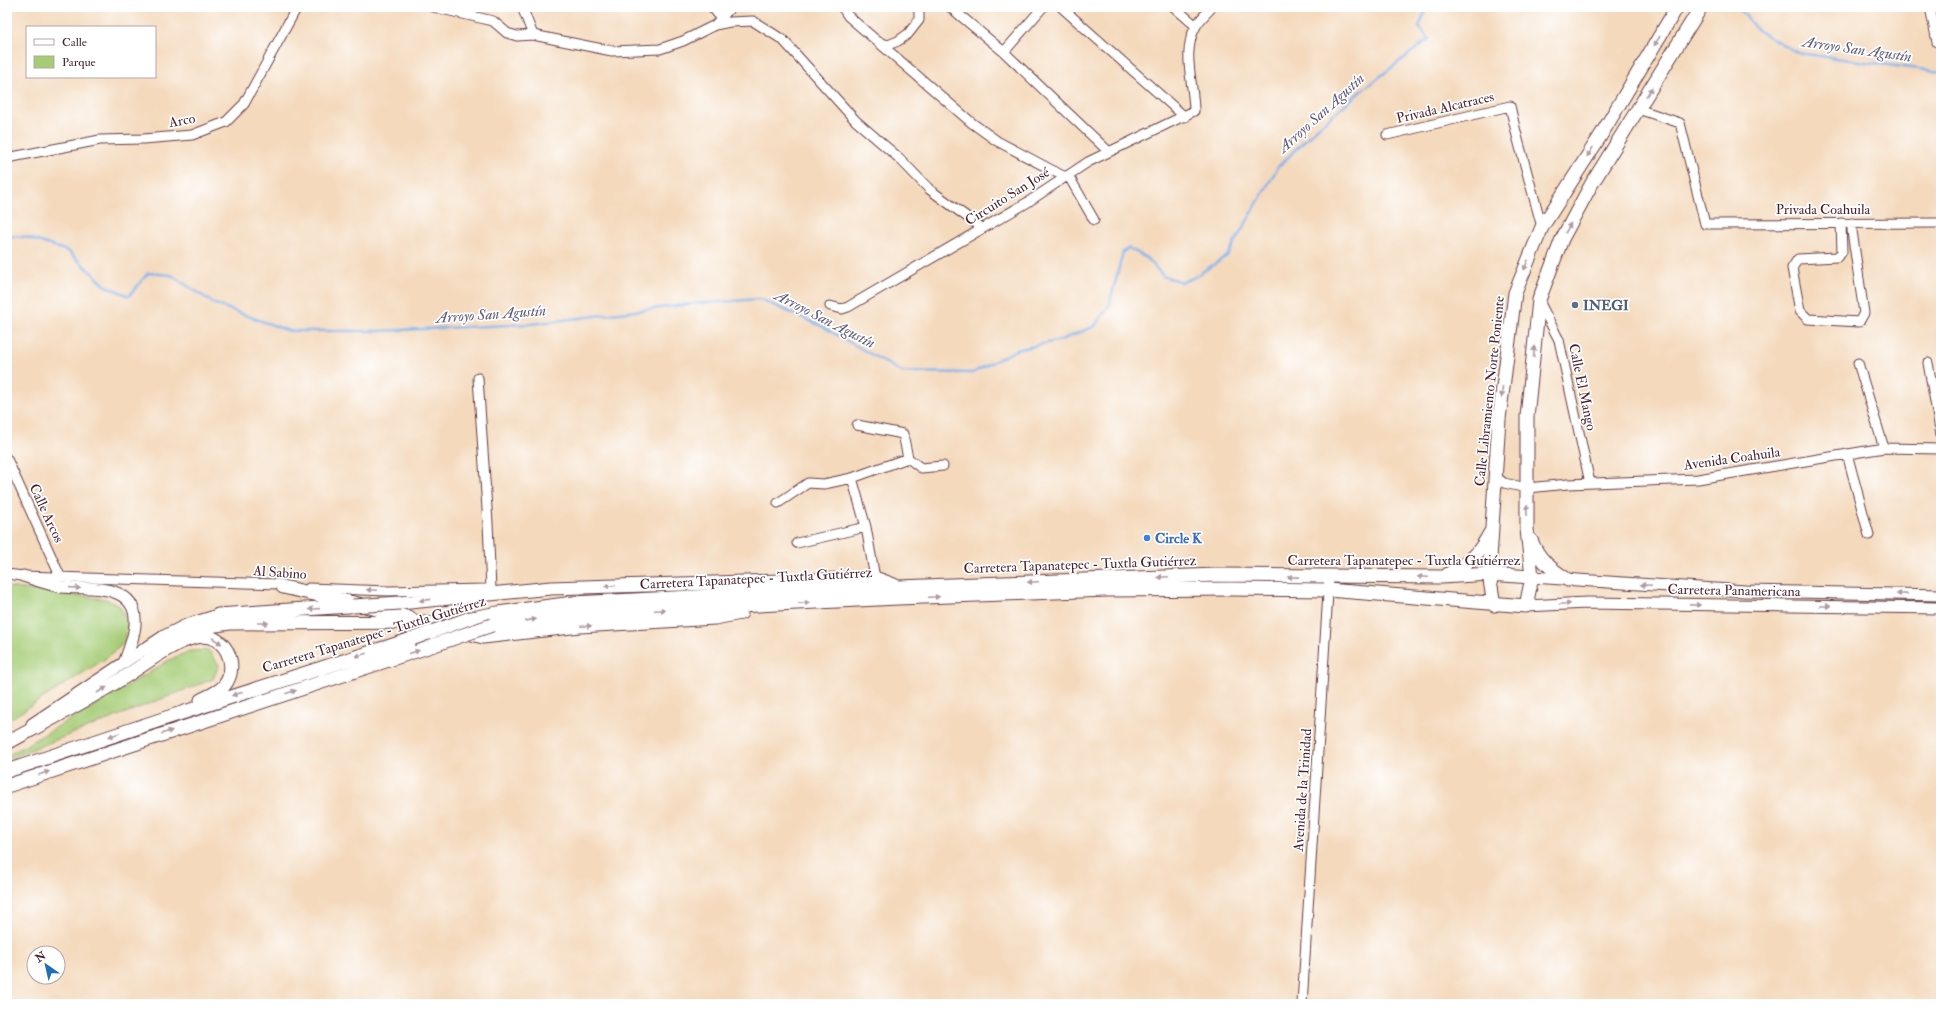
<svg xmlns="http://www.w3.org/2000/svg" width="1948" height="1011" font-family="'IM FELL Double Pica',serif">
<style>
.green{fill:#a6cc76;stroke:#787650}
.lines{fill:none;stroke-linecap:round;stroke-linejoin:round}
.stream{stroke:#7fb1eb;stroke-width:2.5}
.minor-casing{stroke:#643b41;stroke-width:11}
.major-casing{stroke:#643b41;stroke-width:13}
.highway-casing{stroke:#643b41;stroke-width:15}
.minor{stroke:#fff;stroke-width:9}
.major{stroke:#fff;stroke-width:11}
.highway{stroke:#fff;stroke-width:13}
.highway-bridge-casing{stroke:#643b41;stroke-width:15;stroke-linecap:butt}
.highway-bridge{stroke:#fff;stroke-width:13}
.oneway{fill:#ae9aa0}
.service-dot{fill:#5c6f8a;stroke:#fff;stroke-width:1.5}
.shop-dot{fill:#3f7fe0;stroke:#fff;stroke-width:1.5}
.labels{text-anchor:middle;stroke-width:3.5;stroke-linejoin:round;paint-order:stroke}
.street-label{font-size:14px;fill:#4a1f2b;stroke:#fff}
.service-label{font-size:14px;font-weight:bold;fill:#4e5e75;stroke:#fff;text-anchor:start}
.shop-label{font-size:14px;font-weight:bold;fill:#366cbe;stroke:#fff;text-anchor:start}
.water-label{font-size:15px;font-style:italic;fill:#5f5978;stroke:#fff}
</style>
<rect width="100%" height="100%" fill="#fff"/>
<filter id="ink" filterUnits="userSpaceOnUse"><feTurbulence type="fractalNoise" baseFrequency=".025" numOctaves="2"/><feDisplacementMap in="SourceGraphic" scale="8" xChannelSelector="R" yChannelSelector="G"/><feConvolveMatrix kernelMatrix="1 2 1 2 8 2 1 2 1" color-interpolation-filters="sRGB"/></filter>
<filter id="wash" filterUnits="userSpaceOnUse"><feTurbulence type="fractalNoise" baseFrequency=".012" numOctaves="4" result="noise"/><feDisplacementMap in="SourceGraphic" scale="16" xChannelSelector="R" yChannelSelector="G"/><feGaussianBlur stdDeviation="0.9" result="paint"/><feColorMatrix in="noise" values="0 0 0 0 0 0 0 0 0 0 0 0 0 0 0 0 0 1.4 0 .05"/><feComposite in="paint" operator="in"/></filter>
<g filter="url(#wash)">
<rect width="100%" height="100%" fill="#f4d9bc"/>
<path class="green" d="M 7,587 L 106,599 L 120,606 L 128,626 L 123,644 L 105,659 L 7,721 Z
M 208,650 L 219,665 L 213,679 L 7,759 L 7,756 L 116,693 L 169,660 L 190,651 Z"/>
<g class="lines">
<path class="stream" d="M 1738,7 L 1757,30 L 1798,53 L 1941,72
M 7,236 L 25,237 L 68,251 L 106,286 L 129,296 L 148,273 L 171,275 L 215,304 L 289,331 L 378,331 L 531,324 L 691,304 L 760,299 L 821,326 L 902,372 L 972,373 L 1016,350 L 1061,340 L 1095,326 L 1109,306 L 1123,252 L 1129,248 L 1148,259 L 1163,276 L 1182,282 L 1193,278 L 1227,256 L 1278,167 L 1316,129 L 1361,91 L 1429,39 L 1419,27 L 1427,7"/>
</g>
</g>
<g filter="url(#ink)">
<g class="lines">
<defs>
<path id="minor" d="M 433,7 L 493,21 L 507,33 L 517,36 L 533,35 L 612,51 L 660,49 L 683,41 L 715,25 L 731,7
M 522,7 L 533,35
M 712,7 L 721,18
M 842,7 L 848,16 L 972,123 L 997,141 L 1065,177
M 950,7 L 1004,52 L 1108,151
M 1061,7 L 1185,117
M 1174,7 L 1196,26
M 1930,7 L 1937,42 L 1941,42
M 715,25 L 730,22 L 753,21 L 783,40 L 856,121 L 899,158 L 929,189 L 982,228
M 879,42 L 888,45 L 898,41 L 908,34 L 919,20 L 919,7
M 1004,52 L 1043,7
M 1638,109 L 1680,123 L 1705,224 L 1941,223
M 1387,135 L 1510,106 L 1517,136 L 1542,227
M 7,158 L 100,140 L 143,139 L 192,135 L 226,122 L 244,104 L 297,7
M 1068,175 L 1094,220
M 1841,223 L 1842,252 L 1837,257 L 1798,259 L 1792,268 L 1800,311 L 1808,319 L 1859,322 L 1864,313 L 1852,231 L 1852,223
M 1539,301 L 1559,340 L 1590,483
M 830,306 L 842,309 L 848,307 L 1028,202 L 1088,162 L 1194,111 C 1194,83 1181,52 1196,26 C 1200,19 1207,13 1212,7
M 1858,363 L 1884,448
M 1928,363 L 1941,435
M 478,378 L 488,523 L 491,589
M 857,425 L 903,434 L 908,458
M 1847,454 L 1869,535
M 7,459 L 61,578
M 1496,477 L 1504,483 L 1527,488 L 1568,484 L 1698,479 L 1884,448 L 1941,449
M 852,478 L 866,527 L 875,578
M 778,503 L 808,483 L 824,484 L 852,478 L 908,458 L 921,468 L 943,466
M 797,543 L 866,527
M 7,574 L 23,576 L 280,584 L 283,587 L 288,588
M 309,588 L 388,591 L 486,589
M 1302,1004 L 1329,577"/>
<path id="major" d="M 23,576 C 36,580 49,585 62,587 C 78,589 98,586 114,592 C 148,603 133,640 124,663
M 1532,577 L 1745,591 L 1941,595
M 1526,606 L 1587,603 L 1941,608
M 32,724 L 164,636 L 186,625 L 218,615"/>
<path id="highway" d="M 1531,540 C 1538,559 1551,569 1568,580
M 1448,574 C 1469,564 1479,554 1490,533
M 283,587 L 354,603 L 410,618
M 400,603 L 551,588 L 875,578 L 894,585
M 1494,605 L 1489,574 L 1499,419 L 1515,293 L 1542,227 L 1601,135 L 1677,7
M 218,615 L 349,606
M 467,619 L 498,613 L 573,603 L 899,587 L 1217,575 L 1442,577 L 1489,574 L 1532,577
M 492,625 L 577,614 L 898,598 L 1106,590 L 1231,589 L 1328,590 L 1526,606 L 1532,577 L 1527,529 L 1527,417 L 1539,300 L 1562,239 L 1591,185 L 1701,7
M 145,649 C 175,639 197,626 230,623 L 425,622 L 483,637 L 580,626 L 715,618 L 741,613
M 7,743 C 46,722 86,701 123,678 C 145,664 172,642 197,637 C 224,631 241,665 224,686 C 219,692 209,696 201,700
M 7,771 L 166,718 L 412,639
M 7,786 L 434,645"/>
</defs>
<use href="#minor" class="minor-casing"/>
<use href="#major" class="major-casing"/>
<use href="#highway" class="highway-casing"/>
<use href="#minor" class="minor"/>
<use href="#major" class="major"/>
<use href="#highway" class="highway"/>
<defs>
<path id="highway-bridge" d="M 353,606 L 400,603
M 412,639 L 467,619
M 434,645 L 492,625"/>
</defs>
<use href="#highway-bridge" class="highway-bridge-casing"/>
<use href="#highway-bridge" class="highway-bridge"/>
</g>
<defs><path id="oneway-solid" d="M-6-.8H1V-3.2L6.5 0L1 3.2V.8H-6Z"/></defs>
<g class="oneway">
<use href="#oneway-solid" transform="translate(1657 41) rotate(121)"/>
<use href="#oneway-solid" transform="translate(1649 92) rotate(-58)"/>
<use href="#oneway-solid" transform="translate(1590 152) rotate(123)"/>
<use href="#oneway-solid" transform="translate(1568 228) rotate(-61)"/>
<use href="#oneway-solid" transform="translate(1526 265) rotate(112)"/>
<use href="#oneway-solid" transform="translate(1534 352) rotate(-85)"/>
<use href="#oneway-solid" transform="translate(1502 392) rotate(96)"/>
<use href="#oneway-solid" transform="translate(1527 510) rotate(-90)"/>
<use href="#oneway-solid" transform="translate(1163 577) rotate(178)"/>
<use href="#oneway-solid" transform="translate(1293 577) rotate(-179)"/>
<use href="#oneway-solid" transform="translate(1423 577) rotate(-178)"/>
<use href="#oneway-solid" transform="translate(1033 582) rotate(178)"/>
<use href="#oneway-solid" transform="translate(1646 585) rotate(-177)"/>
<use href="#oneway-solid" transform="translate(610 586) rotate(178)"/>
<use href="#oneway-solid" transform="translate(75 588) rotate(4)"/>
<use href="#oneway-solid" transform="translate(372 590) rotate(-178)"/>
<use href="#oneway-solid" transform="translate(1902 594) rotate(-179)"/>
<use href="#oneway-solid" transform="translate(934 597) rotate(-2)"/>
<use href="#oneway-solid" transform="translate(425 600) rotate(174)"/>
<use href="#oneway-solid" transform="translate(804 603) rotate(-3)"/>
<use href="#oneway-solid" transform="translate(1565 604) rotate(-3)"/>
<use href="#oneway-solid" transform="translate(1695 605) rotate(1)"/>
<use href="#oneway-solid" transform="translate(1825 606)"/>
<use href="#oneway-solid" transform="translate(314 609) rotate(176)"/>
<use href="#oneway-solid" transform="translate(660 610) rotate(-3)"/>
<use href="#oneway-solid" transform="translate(531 620) rotate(-8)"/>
<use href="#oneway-solid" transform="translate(263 623)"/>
<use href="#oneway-solid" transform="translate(586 626) rotate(-3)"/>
<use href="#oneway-solid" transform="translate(217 641) rotate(32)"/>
<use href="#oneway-solid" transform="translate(414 652) rotate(-18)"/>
<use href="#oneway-solid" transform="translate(361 655) rotate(163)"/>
<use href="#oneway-solid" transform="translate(102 690) rotate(-30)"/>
<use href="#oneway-solid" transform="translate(291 692) rotate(-18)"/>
<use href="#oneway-solid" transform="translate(237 694) rotate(162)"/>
<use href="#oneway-solid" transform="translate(167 732) rotate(-18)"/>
<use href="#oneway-solid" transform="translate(114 735) rotate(161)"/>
<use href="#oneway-solid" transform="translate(44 773) rotate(-19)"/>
</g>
</g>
<circle class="service-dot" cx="1575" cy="305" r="4"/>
<circle class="shop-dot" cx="1147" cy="538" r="4"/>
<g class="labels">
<g class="street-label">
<text transform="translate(1445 107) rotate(-13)" y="5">Privada Alcatraces</text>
<text transform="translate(182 120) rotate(-10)" y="5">Arco</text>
<text transform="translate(1007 196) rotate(-32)" y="5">Circuito San José</text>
<text x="1823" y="214">Privada Coahuila</text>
<text transform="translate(1583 387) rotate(78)" y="5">Calle El Mango</text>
<text transform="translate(1489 391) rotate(-84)" y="5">Calle Libramiento Norte Poniente</text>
<text transform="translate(1732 458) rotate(-8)" y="5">Avenida Coahuila</text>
<text transform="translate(47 513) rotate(65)" y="5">Calle Arcos</text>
<text x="1404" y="565">Carretera Tapanatepec - Tuxtla Gutiérrez</text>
<text transform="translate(1080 564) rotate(-2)" y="5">Carretera Tapanatepec - Tuxtla Gutiérrez</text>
<text transform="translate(280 572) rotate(4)" y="5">Al Sabino</text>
<text transform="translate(756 578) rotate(-3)" y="5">Carretera Tapanatepec - Tuxtla Gutiérrez</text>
<text transform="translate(1734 590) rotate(1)" y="5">Carretera Panamericana</text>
<text transform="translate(374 634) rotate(-17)" y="5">Carretera Tapanatepec - Tuxtla Gutiérrez</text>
<text transform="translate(1302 790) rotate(-86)" y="5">Avenida de la Trinidad</text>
</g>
<g class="service-label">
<text x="1583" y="310">INEGI</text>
</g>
<g class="shop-label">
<text x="1155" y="543">Circle K</text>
</g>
<g class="water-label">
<text transform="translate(1857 49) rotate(8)" y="5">Arroyo San Agustín</text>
<text transform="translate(1321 113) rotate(-42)" y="5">Arroyo San Agustín</text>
<text transform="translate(491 314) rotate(-4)" y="5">Arroyo San Agustín</text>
<text transform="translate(825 319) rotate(27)" y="5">Arroyo San Agustín</text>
</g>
</g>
<rect width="1948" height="1011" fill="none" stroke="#fff" stroke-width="24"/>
<rect x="26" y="26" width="130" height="52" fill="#ffffff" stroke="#b7a5aa"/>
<rect x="34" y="39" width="20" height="6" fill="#ffffff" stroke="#b7a5aa"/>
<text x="62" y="46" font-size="12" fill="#4a1f2b">Calle</text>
<rect x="34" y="56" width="20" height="12" fill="#a6cc76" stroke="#b7a5aa"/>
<text x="62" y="66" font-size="12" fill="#4a1f2b">Parque</text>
<g transform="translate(46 965) rotate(326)"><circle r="19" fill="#ffffff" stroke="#b7a5aa"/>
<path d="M0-3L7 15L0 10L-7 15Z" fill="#1f6fb2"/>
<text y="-6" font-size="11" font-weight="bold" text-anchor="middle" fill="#4a1f2b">N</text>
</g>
</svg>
